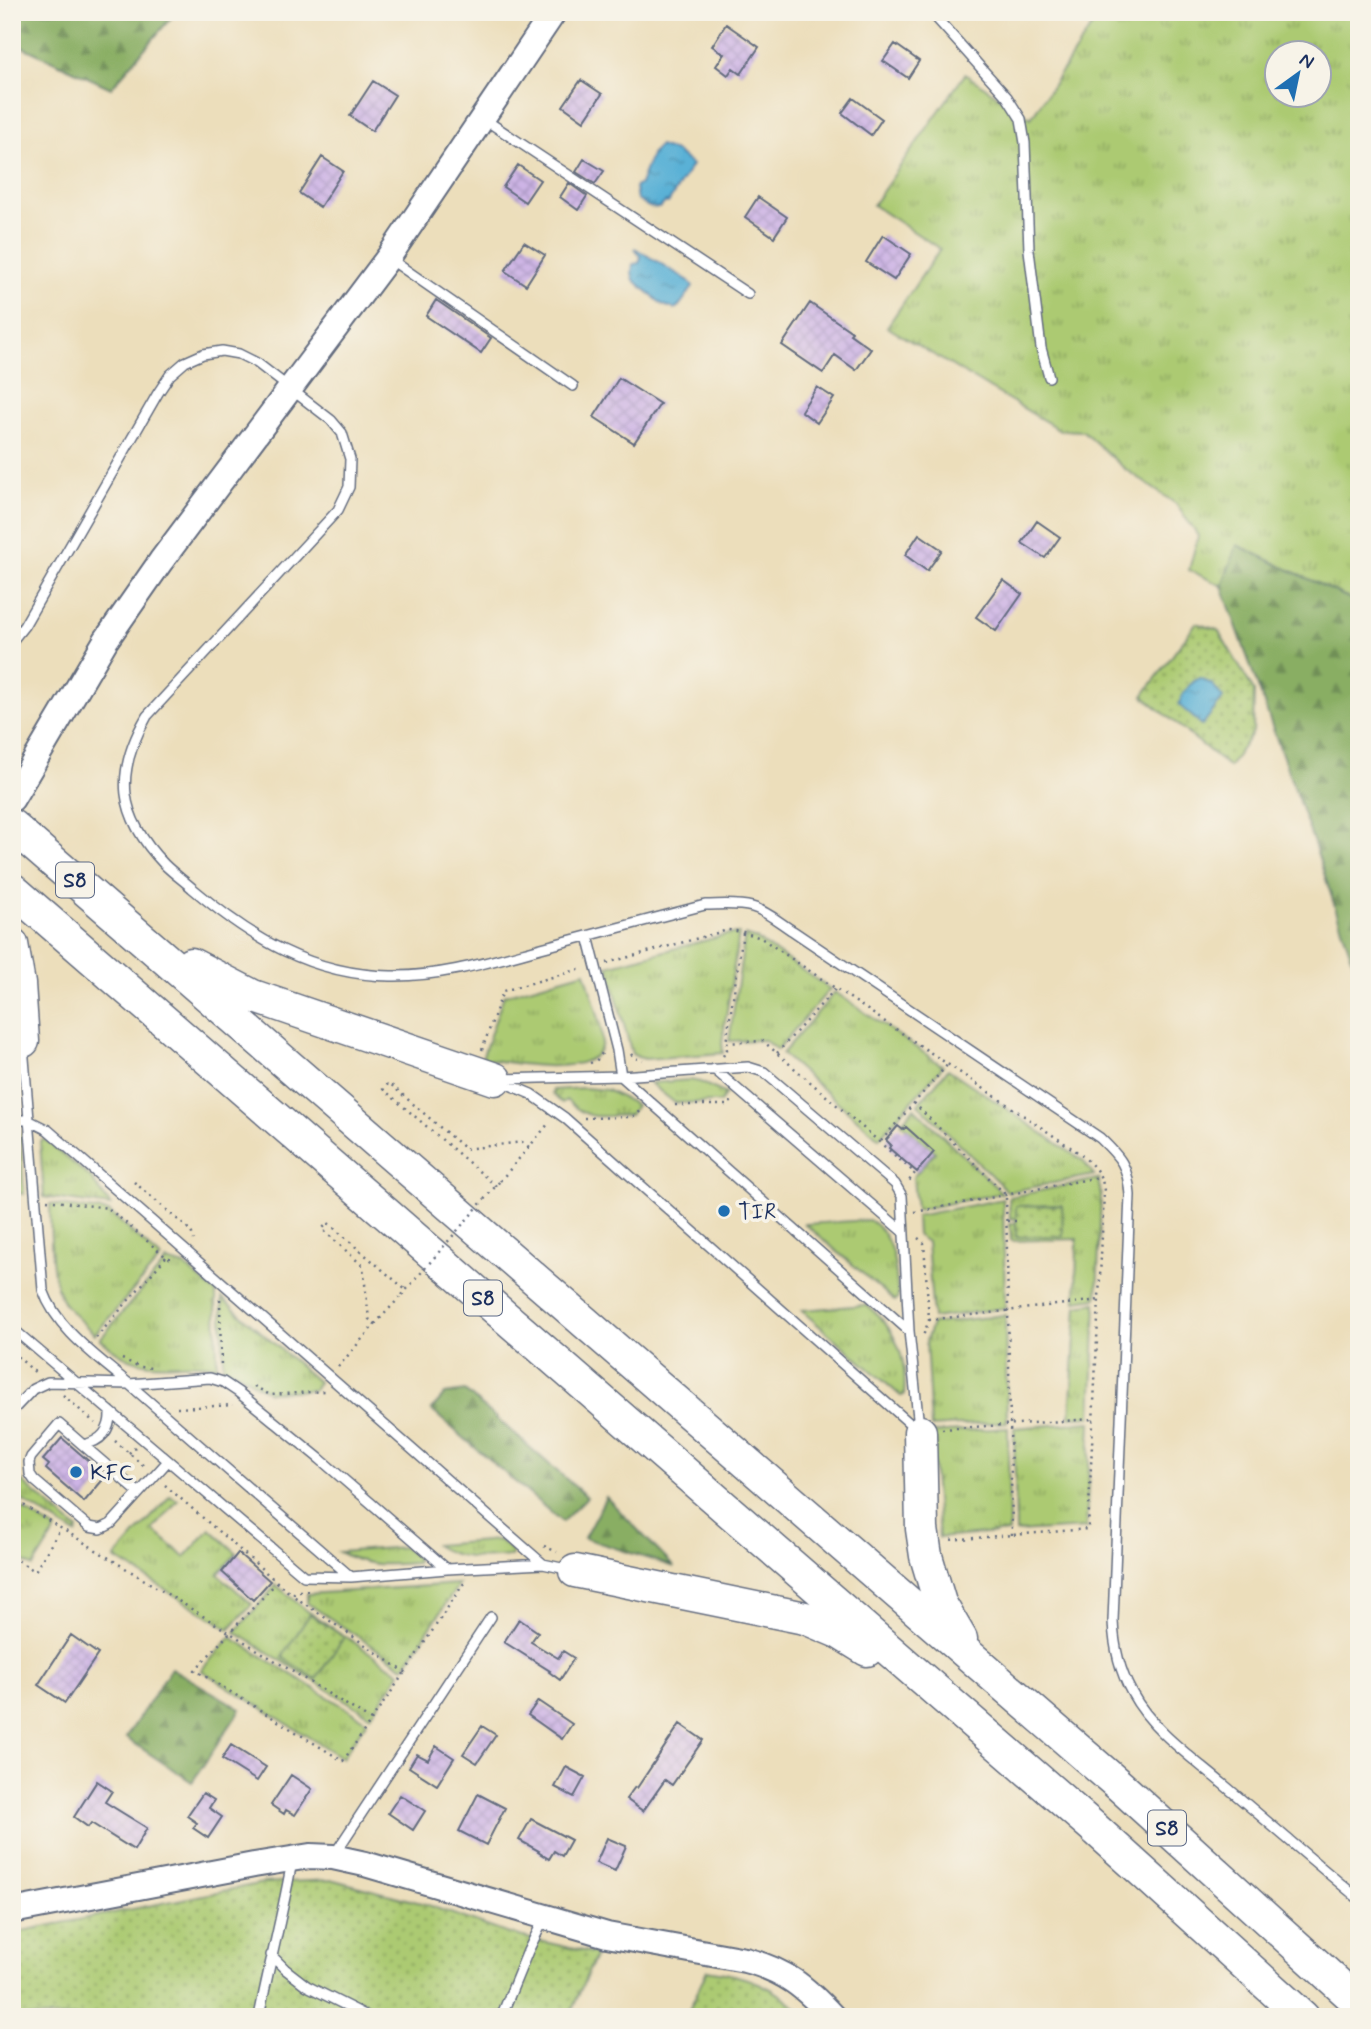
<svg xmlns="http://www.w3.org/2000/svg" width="1371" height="2029" font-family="Mynerve,sans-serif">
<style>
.grass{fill:url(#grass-tufts);stroke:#647c68;stroke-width:2;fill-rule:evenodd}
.forest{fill:url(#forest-firs);stroke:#526e61;stroke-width:2}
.park{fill:url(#park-dots);stroke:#647c68;stroke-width:2}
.water{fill:url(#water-ripples);stroke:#3a709a;stroke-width:2}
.building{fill:url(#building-cross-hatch)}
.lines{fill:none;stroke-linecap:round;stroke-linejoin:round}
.lane-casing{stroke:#646c7f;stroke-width:12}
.secondary-casing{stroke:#646c7f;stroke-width:28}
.highway-casing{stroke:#646c7f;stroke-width:35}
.path{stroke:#646c7f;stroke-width:2.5;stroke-dasharray:2 5;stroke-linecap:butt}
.lane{stroke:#fff;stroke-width:9}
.secondary{stroke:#fff;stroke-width:24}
.highway{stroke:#fff;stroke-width:32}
.path-bridge{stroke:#646c7f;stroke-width:2.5;stroke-dasharray:2 5;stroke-linecap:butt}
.poi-dot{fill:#1f6fb2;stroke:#f7f3e8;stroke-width:2.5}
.labels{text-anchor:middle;stroke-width:7;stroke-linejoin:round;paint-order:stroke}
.shield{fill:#f7f3e8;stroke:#5d6a87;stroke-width:2}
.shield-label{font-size:21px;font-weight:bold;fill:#1b2f5e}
.poi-label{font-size:23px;fill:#1b2f5e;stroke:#f7f3e8;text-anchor:start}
</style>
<defs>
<pattern id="grass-tufts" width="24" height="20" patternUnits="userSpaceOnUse" patternTransform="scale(1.75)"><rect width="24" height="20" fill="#acca72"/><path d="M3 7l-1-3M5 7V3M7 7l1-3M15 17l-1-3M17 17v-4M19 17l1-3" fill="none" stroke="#8ba461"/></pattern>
<pattern id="forest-firs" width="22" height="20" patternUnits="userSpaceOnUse" patternTransform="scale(1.75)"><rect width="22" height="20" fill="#89ae64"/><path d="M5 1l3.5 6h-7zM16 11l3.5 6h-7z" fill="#6f8e56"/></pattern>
<pattern id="park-dots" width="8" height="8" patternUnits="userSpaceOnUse" patternTransform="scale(1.75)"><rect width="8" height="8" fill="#acca72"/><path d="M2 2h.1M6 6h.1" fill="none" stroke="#8ba461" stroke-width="1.8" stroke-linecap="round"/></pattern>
<pattern id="water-ripples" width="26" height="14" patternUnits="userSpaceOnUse" patternTransform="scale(1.75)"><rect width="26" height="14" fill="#5ab1d6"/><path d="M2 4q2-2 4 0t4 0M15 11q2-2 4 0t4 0" fill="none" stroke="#4a90b1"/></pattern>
<pattern id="building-cross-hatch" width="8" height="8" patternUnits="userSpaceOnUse" patternTransform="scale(1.75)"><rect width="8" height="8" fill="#cdb4e5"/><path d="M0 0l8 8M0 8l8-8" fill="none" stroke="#af9bc7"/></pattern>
</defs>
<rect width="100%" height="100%" fill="#f7f3e8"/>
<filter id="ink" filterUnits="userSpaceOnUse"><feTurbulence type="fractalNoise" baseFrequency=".0143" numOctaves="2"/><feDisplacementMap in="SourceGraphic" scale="14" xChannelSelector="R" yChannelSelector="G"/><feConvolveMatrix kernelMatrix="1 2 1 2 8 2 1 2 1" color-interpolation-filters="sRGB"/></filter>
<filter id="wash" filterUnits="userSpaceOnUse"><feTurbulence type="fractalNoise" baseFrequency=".00686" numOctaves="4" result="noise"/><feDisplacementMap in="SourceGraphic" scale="28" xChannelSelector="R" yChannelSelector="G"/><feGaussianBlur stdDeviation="1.57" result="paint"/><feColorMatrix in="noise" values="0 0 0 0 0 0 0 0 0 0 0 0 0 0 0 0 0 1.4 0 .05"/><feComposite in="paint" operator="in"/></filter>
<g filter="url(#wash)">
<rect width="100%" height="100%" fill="#ecdebb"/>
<path class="grass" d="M 1091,12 L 1359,12 L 1359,603 L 1238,546 L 1222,586 L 1189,570 L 1198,536 L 1176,504 L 1125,469 L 1083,431 L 1060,430 L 887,327 L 940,249 L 873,205 L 965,74 L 1031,118 L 1098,17 ZM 1276,52 L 1318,52 L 1318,94 L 1276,94 Z
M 730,934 L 739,934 L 722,1042 L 723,1053 L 645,1059 L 638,1057 L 632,1054 L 608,966 Z
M 745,935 L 756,939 L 830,989 L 777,1050 L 764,1040 L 729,1041 Z
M 585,972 C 590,990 603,1024 602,1042 C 599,1080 507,1063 482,1058 L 504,995 Z
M 835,992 L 943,1066 L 879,1138 L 782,1054 Z
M 948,1069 L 1083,1161 L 1094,1175 L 1008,1192 L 918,1104 Z
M 690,1080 L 700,1082 L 726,1094 L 720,1102 L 675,1103 L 650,1083 Z
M 584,1088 L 607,1090 L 636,1105 L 630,1115 C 598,1116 591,1122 566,1100 L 562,1103 L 552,1094 L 553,1090 Z
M 914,1108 L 1002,1193 L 916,1210 L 913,1177 L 935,1152 L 901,1123 Z
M 12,1128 L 17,1129 L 20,1133 L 24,1194 L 12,1192 Z
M 44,1139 L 90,1177 L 111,1206 L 44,1197 L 40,1142 Z
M 1098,1179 L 1101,1195 L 1097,1298 L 1076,1301 L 1077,1239 L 1011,1241 L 1010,1223 L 1016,1223 L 1017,1237 L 1016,1207 L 1016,1218 L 1010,1219 L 1009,1197 Z
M 1003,1199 L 1005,1308 L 933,1318 L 927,1242 L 917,1235 L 916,1216 Z
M 50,1204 L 109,1212 L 161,1258 L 95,1334 C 84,1324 73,1315 64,1303 C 49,1280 51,1232 50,1204 Z
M 869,1220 C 895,1235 896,1271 898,1297 L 895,1301 L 805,1224 Z
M 166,1261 L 185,1266 L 216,1293 L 217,1366 C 165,1357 146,1380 100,1339 Z
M 222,1298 L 318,1382 L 313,1390 L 268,1392 L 240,1374 L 223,1367 Z
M 1096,1303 L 1091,1416 L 1070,1417 L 1077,1306 Z
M 866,1305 C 895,1326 908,1359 904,1395 L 901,1396 L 801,1310 Z
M 1005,1315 L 1007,1422 L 931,1427 L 926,1341 L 932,1324 Z
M 1091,1422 L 1086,1528 L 1016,1532 L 1014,1428 Z
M 1008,1428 L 1009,1532 L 939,1538 L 931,1433 Z
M 12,1473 L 78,1530 L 76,1534 L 12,1494 Z
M 170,1496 L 178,1500 L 153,1530 L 185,1557 L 210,1529 L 237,1553 L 218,1574 L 252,1604 L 229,1629 L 115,1558 Z
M 12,1502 L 56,1530 L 33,1567 L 12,1555 Z
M 499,1540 L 513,1552 L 511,1556 C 483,1558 459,1561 435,1545 Z
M 404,1547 L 417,1558 L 416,1563 C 385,1565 367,1567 339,1552 Z
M 459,1584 L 404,1667 L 307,1603 L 307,1594 Z
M 276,1585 L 306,1610 L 400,1673 L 371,1716 L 235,1632 Z
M 231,1637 L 367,1721 L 342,1758 L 201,1670 Z"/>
<path class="forest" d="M 12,12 L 176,12 L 111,88 L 12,42 Z
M 1237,545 L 1359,603 L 1359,980 L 1317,852 L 1222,586 Z
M 465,1391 L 587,1497 L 562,1522 L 431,1410 L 445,1394 Z
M 606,1497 L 674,1567 L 584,1538 Z
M 171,1668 L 241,1709 L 192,1782 L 126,1738 Z"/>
<path class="park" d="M 1196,623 L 1218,630 L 1254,691 L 1253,732 L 1229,767 L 1143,696 Z
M 1062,1205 L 1063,1236 L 1016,1237 L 1016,1206 Z
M 310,1614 L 344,1637 L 316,1679 L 282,1657 Z
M 334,1880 L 425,1904 L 506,1933 L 596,1954 L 569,2017 L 12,2017 L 12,1933 L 263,1883 Z
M 707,1970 C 747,1976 777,1985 805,2017 L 686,2017 Z"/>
<path class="water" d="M 659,146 L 676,152 L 692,165 L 668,203 L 666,202 L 659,208 L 649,207 L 637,200 L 635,187 L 640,184 L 651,155 Z
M 635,248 L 689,281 L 693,287 L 679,306 L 675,309 L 663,305 L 634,280 L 632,273 L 633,264 L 639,263 L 641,258 Z
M 1200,678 L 1213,685 L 1223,698 L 1202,725 L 1179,705 C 1181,695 1190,682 1200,678 Z"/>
<g id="blocks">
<path class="building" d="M 726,24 L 759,47 L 741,74 L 733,68 L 728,75 L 716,66 L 724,54 L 712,46 Z
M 895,44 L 919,61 L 908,78 L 883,61 Z
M 581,80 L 602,94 L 584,121 L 563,106 Z
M 373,81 L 395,95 L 372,131 L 350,116 Z
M 853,98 L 882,119 L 871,135 L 842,113 Z
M 322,157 L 343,171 L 320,207 L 299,193 Z
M 584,159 L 604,171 L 595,184 L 576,172 Z
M 518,165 L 540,180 L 525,202 L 503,187 Z
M 569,183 L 587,196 L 578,210 L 560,197 Z
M 758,197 L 787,217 L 774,237 L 745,217 Z
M 883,235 L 911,254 L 894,280 L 866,262 Z
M 524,242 L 545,255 L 526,285 L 505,271 Z
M 436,300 L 491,338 L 481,353 L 426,316 Z
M 810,303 L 852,332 L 850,334 L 871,349 L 856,370 L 835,355 L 823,373 L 782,345 Z
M 619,378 L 660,404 L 634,443 L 594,417 Z
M 817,387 L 834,398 L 817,423 L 801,411 Z
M 1037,521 L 1060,537 L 1045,558 L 1022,543 Z
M 919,534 L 942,550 L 927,571 L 905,555 Z
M 1003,580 L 1022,594 L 996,631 L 976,617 Z
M 898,1126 L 903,1130 L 906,1127 L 934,1152 L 917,1172 L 889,1148 L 891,1145 L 886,1140 Z
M 62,1438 L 106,1476 L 84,1502 L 46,1469 L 49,1465 L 43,1460 Z
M 238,1553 L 270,1581 L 253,1600 L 222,1572 Z
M 519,1619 L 538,1632 L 531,1642 L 558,1658 L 563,1651 L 574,1658 L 560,1680 L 549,1672 L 550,1671 L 504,1642 Z
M 71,1635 L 98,1654 L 65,1703 L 38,1685 Z
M 538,1701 L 572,1724 L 562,1739 L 528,1715 Z
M 680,1724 L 703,1740 L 672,1785 L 665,1780 L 643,1811 L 626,1799 L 635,1787 L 637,1788 Z
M 482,1726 L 496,1735 L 477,1763 L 463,1754 Z
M 231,1745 L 266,1767 L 257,1781 L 222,1759 Z
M 436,1746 L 454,1758 L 437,1785 L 409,1767 L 417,1754 L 428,1760 Z
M 566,1767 L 585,1777 L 574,1797 L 555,1787 Z
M 291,1775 L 312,1789 L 295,1815 L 286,1810 L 284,1814 L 271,1805 Z
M 97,1781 L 112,1791 L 105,1802 L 147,1828 L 134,1850 L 91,1823 L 88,1827 L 74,1817 Z
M 203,1793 L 214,1800 L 209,1808 L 222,1817 L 208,1838 L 193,1828 L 197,1823 L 187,1816 Z
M 478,1794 L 505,1808 L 486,1845 L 459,1831 Z
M 400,1795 L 425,1811 L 413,1830 L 388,1813 Z
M 531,1819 L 571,1840 L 562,1856 L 554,1851 L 549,1859 L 538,1852 L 539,1851 L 519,1840 Z
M 607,1838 L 626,1846 L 615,1871 L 596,1863 Z"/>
</g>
</g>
<g filter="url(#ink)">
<use href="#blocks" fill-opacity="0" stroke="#646c7f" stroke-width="2"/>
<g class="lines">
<defs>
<path id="lane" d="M 931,12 L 1007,97 L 1021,119 L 1025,143 L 1029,250 L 1041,348 L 1049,377
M 484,119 L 748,294
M 390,259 L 573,386
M 12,641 L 24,626 L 158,393 L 170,375 L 185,362 L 203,354 L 222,351 L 239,354 L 257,363 L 331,420 L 342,433 L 350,459 L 349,487 L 338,510 L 147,716 C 114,773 118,816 164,864 C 173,873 183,880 192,888 C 251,938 311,975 391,976 C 442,977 492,961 541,948 C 596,934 650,919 705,905 C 720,905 737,903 752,907 C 767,911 780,923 793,931 L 1100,1138 C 1121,1158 1128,1166 1130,1195 L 1113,1621 C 1114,1647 1119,1670 1132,1693 C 1152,1730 1191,1757 1223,1784 C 1268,1822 1313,1861 1359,1899
M 588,936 L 617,1050 L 621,1076 L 909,1331
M 23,1046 L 43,1290 C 57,1330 98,1357 129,1384 L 210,1378 L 223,1382 L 238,1392 L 320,1459 L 447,1569 L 543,1564 L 571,1570
M 714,1069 L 902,1231
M 500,1079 L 621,1076 L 748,1067 L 764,1072 L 895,1184 L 902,1196 L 909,1331 L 919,1427
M 498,1080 L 531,1094 L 565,1118 L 916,1429
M 12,1120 L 28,1120 L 48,1130 L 543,1564
M 12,1328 L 304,1576 L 351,1577 L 447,1569
M 12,1411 L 33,1389 L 48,1382 L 129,1384 L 351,1577
M 110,1411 C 111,1430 102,1441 83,1445 L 59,1424 L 31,1457 L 29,1462 L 30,1474 L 34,1480 L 89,1527 L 101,1529 L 111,1524 L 168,1461
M 83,1445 L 139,1493
M 334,1855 L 491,1617
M 271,1955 L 285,1969 L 307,1986 L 369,2017
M 259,2017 C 269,1965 283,1913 292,1861
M 501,2017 L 528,1951 L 544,1919"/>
<path id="secondary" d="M 12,799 L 106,640 L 161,561 L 388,258 L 554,12
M 12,1911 L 254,1865 L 310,1856 L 333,1857 L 365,1864 L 607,1935 L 745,1960 C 785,1970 805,1987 833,2017"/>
<path id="highway" d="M 12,826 L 1120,1786 L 1359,2003
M 12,889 L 1092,1826 L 1303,2017
M 12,944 L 19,984 L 23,1041
M 191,964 L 253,996 L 495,1079
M 920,1432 L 922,1529 L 926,1556 L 940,1603 L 961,1639
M 575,1571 L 805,1618 L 838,1632 L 867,1650"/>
</defs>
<use href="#lane" class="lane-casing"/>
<use href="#secondary" class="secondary-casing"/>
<use href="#highway" class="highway-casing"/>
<path class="path" d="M 743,933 L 726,1043 L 763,1041 L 915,1173 L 909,1181
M 607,963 L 728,930 L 743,932 L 761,938 L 1079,1153 C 1092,1164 1104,1175 1104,1193 L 1088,1529 L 949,1540
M 482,1050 L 503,991 L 584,968
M 777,1053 L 836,988
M 631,1054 L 634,1058 L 643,1060
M 723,1056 L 727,1050 L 726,1043
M 590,1063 L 596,1061 L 603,1052
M 914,1103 L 1006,1195 L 1012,1535
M 675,1105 L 728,1105 L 733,1100
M 584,1118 L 630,1117 L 637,1115 L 641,1110
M 881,1141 L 948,1064
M 500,1181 L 529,1147
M 134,1182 L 191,1231 L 194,1240
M 496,1186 L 383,1089 L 389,1083 L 465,1149 L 522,1142 L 529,1147 L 549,1123
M 12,1195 L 23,1196
M 47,1200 L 108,1208 L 166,1257 L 175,1260
M 915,1212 L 1100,1177
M 1007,1221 L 1016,1221
M 918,1238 L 924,1243 L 929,1320 L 923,1336
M 220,1299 L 221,1369
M 929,1320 L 1099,1300
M 375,1324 L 402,1295
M 96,1338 L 166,1257
M 12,1352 L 36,1373
M 122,1359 L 140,1367 L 152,1368
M 338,1367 L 375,1324 L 369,1319 L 363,1266 L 322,1229 L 328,1223 L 406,1290
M 254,1386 L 270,1395 L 325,1391
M 63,1395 L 95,1423
M 177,1408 L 233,1405
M 942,1429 L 1093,1419
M 115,1441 L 145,1467
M 129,1453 L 135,1447
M 165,1485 L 292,1595
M 12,1498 L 371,1720
M 544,1546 L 557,1552
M 12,1557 L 35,1571 L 61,1528
M 277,1582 L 195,1670 L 343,1761 L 405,1672
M 308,1591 L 296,1591 L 292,1595 L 405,1672 L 466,1580"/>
<use href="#lane" class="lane"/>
<use href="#secondary" class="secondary"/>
<use href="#highway" class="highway"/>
<path class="path-bridge" d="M 402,1295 L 500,1181"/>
</g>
</g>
<g class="poi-dot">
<circle cx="724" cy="1211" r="7"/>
<circle cx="76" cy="1472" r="7"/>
</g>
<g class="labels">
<g class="shield">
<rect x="56" y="862.5" width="38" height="35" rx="5"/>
<rect x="464" y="1280.5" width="38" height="35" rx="5"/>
<rect x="1148" y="1810.5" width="38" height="35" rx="5"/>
</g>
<g class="shield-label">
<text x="75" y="887">S8</text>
<text x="483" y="1305">S8</text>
<text x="1167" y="1835">S8</text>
</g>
<g class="poi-label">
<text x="738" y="1219">TIR</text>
<text x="90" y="1480">KFC</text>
</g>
</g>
<rect width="1371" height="2029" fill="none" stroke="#f7f3e8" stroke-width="42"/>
<g transform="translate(1298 74) rotate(33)"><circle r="33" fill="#f7f3e8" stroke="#9fa5b1" stroke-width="2"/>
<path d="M0-5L12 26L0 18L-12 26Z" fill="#1f6fb2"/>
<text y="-10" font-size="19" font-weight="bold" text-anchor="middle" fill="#1b2f5e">N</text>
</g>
</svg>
